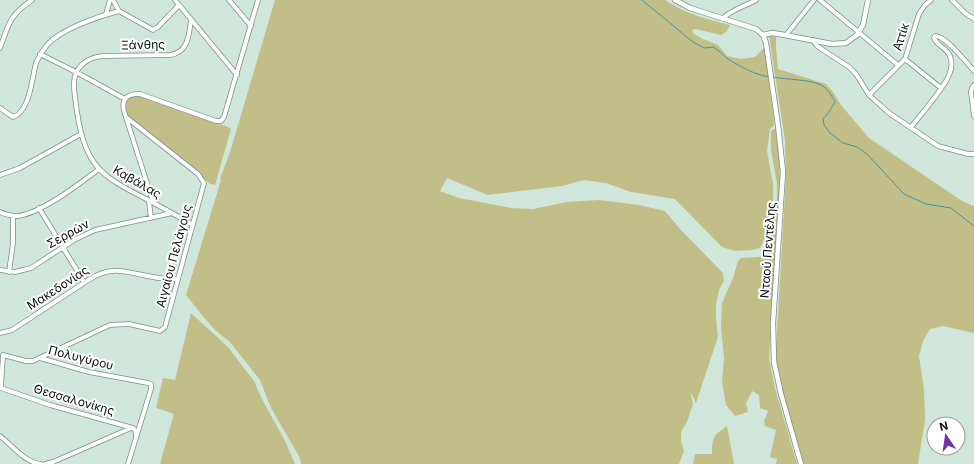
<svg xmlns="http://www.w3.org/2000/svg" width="974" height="464" font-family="Inter,sans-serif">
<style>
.green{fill:#c2be88}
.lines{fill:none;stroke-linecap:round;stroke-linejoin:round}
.stream{stroke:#4793a8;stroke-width:1}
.minor-casing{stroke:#7d9186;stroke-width:5.5}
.tertiary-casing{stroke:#7d9186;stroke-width:6}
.minor{stroke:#fff;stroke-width:4}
.tertiary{stroke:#fff;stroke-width:4.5}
.labels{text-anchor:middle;stroke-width:4;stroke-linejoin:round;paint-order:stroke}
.street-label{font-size:12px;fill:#070d0a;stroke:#fff}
</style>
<rect width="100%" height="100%" fill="#d1e6db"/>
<path class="green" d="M 275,0 L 665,0 C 685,14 707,19 730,25 L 727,31 L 721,35 L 696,29 L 692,30 L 694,34 L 703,39 L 718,45 L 727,56 L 741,59 L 755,57 L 765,47 L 774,122 L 774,125 L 770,129 L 767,151 L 773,184 L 773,201 L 764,240 L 760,248 L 752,250 L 735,251 L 722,247 L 675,199 L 631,192 L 606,183 L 584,180 L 562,186 L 488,195 L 447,178 L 440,191 L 459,198 L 511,208 L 533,209 L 567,202 L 599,200 L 639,205 L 665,211 L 681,230 L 723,273 L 724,281 L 719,290 L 716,304 L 716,318 L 718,337 L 696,403 L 690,391 L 693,404 L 687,422 L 681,432 L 681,441 L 684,451 L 679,464 L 301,464 L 300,458 L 271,408 L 260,380 L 230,342 L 215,330 L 202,315 L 186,295 L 221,180 L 220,179 L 230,152 Z
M 769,35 L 776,37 L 776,48 L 778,69 L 826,84 L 833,92 L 841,105 L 869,138 L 962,201 L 974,206 L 974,333 L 943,326 L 930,329 L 923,341 L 919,356 L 924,390 L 925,420 L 918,464 L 804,464 C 792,427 779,390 776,351 L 786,175 L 785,141 Z
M 140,94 L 203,117 L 213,122 L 226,126 L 231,129 L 215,185 L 210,184 L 207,181 L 133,121 C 125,113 122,109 127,98 Z
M 774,129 L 776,129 L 779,154 L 780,180 L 769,358 L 775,388 L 797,464 L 776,464 L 777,459 L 770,457 L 776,430 L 765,426 L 764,421 L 768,411 L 760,408 L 759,395 L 752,391 L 746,403 L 748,412 L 735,416 L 726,405 L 722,382 L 724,358 L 721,327 L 722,303 L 733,278 L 738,261 L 741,258 L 759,257 L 765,254 L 773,227 L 777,206 L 777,184 L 771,150 L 771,131 Z
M 191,313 L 228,347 L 254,381 L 262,399 L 286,443 L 295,464 L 160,464 L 174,414 L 156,408 L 163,378 L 175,380 Z
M 727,426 L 734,464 L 693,464 L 695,454 L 712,454 C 712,439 713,435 727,426 Z"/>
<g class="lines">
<path class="stream" d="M 642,0 L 693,42 L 704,48 L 713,47 C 719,50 723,55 728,59 C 741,67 755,75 770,77
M 773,77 C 787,80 809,79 821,85 C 828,89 832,96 835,102 L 829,112 L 823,119 L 824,125 L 830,133 L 843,143 L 857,147 L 867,154 L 904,194 L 926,204 L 951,208 L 974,226"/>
<defs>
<path id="minor" d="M 113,0 L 119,11 L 153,30 L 158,27 L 179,5
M 175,0 L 237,75
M 229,0 L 251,26
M 820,0 L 898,65
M 952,0 L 965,13 L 974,19
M 106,14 L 110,0
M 723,18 C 732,10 745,6 756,0
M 191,19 C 189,34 189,52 170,55 L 103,56 C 87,57 73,68 74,85 C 74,94 76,103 77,112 C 86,169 103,177 150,201 C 165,209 179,217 193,225
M 786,35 L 814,0
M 813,40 L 817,46 L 849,67 L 856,74 L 869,95 L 889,113 L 938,146 L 968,154 L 974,154
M 0,48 C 9,23 10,15 32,0
M 40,54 L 76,72 L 125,99
M 905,59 L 941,88
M 974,85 L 972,88 L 971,92 L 974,116
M 869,95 L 905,59 L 919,14 L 925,5 L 931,0
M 0,108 L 13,117 C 30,112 32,77 36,63 C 39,56 43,50 47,45 C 61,29 99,16 119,11
M 126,117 L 198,174 L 204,183 L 165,327 L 160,331 L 129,324 L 110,325 L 33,361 L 26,361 L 3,355 L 1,388 L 50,405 L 133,428 L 136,431 L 136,436
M 911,127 C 922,113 943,90 949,75 C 952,69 952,62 950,56 C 947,48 937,46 934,38 L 935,36 C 945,35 967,63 974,71
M 0,175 L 20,168 L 81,134
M 149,201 L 151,218
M 153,202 L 124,111 C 121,99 128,93 140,94 L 216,121 L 221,121 L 224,117 L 258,0
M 39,208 L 84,282
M 0,212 C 6,215 12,216 18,216 C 42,213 79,184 99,169
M 0,270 L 15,272 L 31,268 L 74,240 L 95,230 L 172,213
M 9,272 L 13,243 L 13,216
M 0,333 L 12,330 L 90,279 C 113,264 128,273 153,277 C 161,279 169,279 178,279
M 40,358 L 89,372 L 148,383 L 151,384 L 151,389 L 128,464
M 0,436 C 13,446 24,462 41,464
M 45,464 L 53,462 L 131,428"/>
<path id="tertiary" d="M 675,0 L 690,8 L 756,29 L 763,35 L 766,43 L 778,125 L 783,172 L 773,323 L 774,362 L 781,394 L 801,464
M 763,35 L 772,33 L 779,34 L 832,44 L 846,43 L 857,35 L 863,25 L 868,0"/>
</defs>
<use href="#minor" class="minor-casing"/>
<use href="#tertiary" class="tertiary-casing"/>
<use href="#minor" class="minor"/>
<use href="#tertiary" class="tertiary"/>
</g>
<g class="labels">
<g class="street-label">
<text transform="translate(901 37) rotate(-72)" y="4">Αττίκ</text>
<text transform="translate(143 45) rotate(-1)" y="4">Ξάνθης</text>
<text transform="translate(137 182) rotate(30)" y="4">Καβάλας</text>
<text transform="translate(68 234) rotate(-29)" y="4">Σερρών</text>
<text transform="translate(768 250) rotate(-86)" y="4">Νταού Πεντέλης</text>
<text transform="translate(174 256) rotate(-75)" y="4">Αιγαίου Πελάγους</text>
<text transform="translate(58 288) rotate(-33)" y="4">Μακεδονίας</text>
<text transform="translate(81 358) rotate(14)" y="4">Πολυγύρου</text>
<text transform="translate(74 400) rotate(16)" y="4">Θεσσαλονίκης</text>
</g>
</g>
<g transform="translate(946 436) rotate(347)"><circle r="19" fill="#ffffff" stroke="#9c9e9d"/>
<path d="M0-3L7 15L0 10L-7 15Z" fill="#7133a8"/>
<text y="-6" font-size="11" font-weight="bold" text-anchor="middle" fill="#070d0a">N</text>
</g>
</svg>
